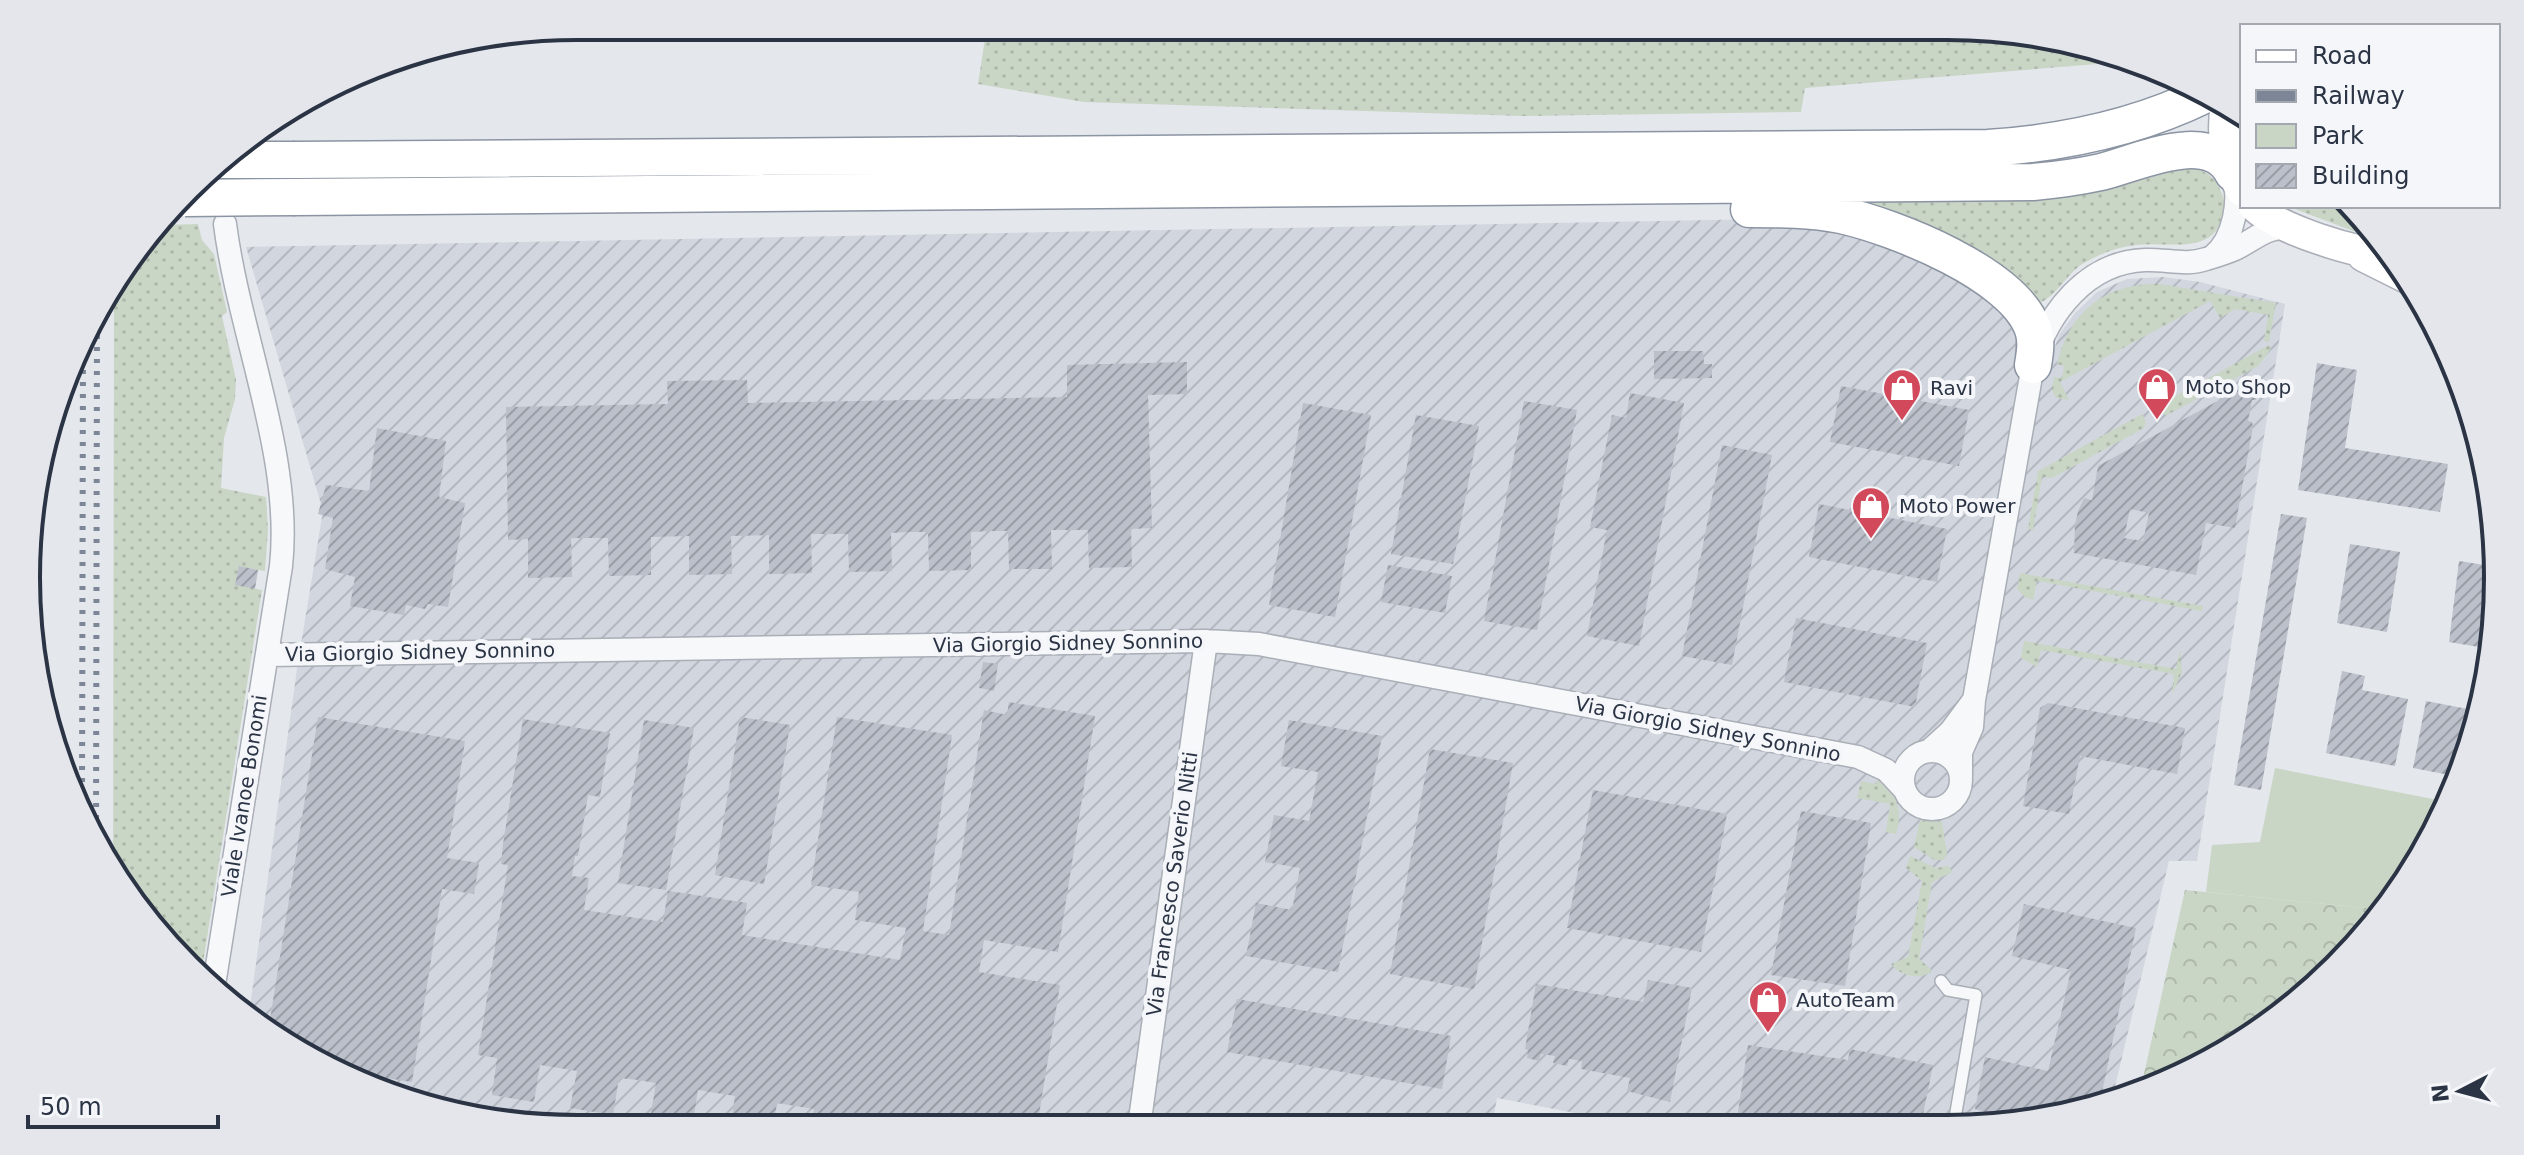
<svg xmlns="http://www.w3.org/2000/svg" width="2524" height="1155" font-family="'DejaVu Sans',sans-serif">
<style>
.industrial{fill:url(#industrial-furrows)}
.grass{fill:url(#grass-dots)}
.forest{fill:url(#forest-crowns)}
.park{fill:#c9d6c5}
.building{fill:url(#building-hatch);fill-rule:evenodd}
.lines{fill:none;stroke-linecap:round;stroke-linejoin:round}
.service-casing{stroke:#a9aeb7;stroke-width:14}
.minor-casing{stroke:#a9aeb7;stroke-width:25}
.secondary-casing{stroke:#a9aeb7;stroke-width:33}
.trunk-casing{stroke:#8b94a3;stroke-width:39}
.service{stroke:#f7f8fa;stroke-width:11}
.minor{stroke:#f7f8fa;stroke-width:22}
.secondary{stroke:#fff;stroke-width:30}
.trunk{stroke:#fff;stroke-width:36}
.rail{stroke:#7d8696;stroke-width:6;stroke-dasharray:4 8;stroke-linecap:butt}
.trunk-bridge-casing{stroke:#8b94a3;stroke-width:39;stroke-linecap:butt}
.trunk-bridge{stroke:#fff;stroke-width:36}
.labels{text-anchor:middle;stroke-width:8;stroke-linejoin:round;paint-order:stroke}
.poi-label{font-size:20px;fill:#2b3445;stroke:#f4f6f9;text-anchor:start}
.street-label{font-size:20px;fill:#2b3445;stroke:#f4f6f9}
.rim{fill:none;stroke:#2b3445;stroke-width:4}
</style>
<defs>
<pattern id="industrial-furrows" width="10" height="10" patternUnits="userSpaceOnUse" patternTransform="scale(2)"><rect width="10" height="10" fill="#d2d6de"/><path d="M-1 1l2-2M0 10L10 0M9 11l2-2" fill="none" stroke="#b4b8c0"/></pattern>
<pattern id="grass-dots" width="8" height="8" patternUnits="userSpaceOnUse" patternTransform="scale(2)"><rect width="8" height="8" fill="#c9d6c5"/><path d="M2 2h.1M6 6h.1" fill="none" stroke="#adb8ab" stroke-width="1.8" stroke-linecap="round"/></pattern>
<pattern id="forest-crowns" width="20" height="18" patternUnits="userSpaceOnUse" patternTransform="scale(2)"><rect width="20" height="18" fill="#c9d6c5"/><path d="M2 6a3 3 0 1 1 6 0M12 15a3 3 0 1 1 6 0" fill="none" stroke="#adb8ab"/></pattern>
<pattern id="building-hatch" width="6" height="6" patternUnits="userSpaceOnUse" patternTransform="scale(2)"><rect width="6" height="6" fill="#bbc0ca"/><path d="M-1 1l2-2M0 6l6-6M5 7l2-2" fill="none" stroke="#989da6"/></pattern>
</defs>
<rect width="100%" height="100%" fill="#e4e7ec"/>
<path class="industrial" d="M 1767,219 L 1824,222 L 1955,269 L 2052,355 L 2059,335 L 2075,313 L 2097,292 L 2127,279 L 2163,277 L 2200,282 L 2285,304 L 2197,861 L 2169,861 L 2112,1099 L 2019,1124 L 1638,1125 L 1497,1098 L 1492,1126 L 577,1129 L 470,1118 L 367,1087 L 249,1014 L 298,662 L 323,511 L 246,247 Z"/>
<path class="grass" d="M 987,26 L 1947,26 L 2054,37 L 2134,61 L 1805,88 L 1801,112 L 1521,116 L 1084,102 L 978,84 Z
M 2188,168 C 2202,169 2211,173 2218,186 C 2224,195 2226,205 2223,216 C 2213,256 2167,241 2137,245 C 2118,247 2101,253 2084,263 C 2067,273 2057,296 2038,304 L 1866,205 L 1869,201 L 2049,199 Z
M 2287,206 L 2352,206 L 2377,237 L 2353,231 Z
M 198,224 L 202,240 L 214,254 L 227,312 L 222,316 L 236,380 L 235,399 L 224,438 L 221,488 L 266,497 L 268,530 L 265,571 L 239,567 L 236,585 L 262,590 L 201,976 L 113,869 L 114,284 L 163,225 Z
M 2159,284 L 2276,303 L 2269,342 L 2264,341 L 2268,315 L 2235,309 L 2220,318 L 2210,301 L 2060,382 L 2069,400 L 2056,398 L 2052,390 L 2054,377 L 2062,378 L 2064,366 L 2057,364 C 2068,313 2106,282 2159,284 Z
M 2269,345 L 2271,349 L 2258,366 L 2167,415 L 2162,414 L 2157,406 Z
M 2142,414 L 2146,421 L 2144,428 L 2052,478 L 2042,477 L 2033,530 L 2028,529 L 2038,471 Z
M 2020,573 L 2203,606 L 2202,611 L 2037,581 L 2033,600 L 2025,597 L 2017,589 Z
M 2024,641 L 2176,669 L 2180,650 L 2182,672 L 2172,694 L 2174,674 L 2041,650 L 2037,667 L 2021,658 Z
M 1877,780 C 1897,790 1903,813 1896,834 L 1886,832 L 1890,804 L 1857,798 L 1861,781 L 1876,784 Z
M 1920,820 L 1942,822 L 1947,854 L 1943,860 L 1934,860 L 1914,847 Z
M 1910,856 L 1936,868 L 1949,866 L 1952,872 L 1932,882 L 1919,959 L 1931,969 L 1931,972 C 1919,980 1900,976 1891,964 L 1908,957 L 1922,881 L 1906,868 Z"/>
<path class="forest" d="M 2185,890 L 2386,910 L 2283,1015 L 2158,1087 L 2140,1092 Z"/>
<path class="park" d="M 2275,768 L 2448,802 L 2386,910 L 2206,892 L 2212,845 L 2260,842 Z"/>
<path class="building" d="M 1654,351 L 1703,351 L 1704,364 L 1712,364 L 1712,378 L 1654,379 Z
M 1187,362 L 1187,394 L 1148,395 L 1152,528 L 1131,529 L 1132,567 L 1089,568 L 1088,530 L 1051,530 L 1052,569 L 1009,569 L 1008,531 L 990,531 L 971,532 L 971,570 L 929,571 L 928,532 L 910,532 L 891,533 L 892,571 L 849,572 L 848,534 L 811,534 L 812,573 L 769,574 L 769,535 L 731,536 L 732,574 L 689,575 L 689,536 L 651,537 L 651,575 L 609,576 L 608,538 L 571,538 L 572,577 L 528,578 L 528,539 L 508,540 L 506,407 L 668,404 L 667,381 L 747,380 L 748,403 L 1067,397 L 1067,365 Z
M 2317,363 L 2357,370 L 2345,448 L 2448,464 L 2440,512 L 2298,490 Z
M 2258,379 L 2256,400 L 2252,400 L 2248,421 L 2252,422 L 2253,426 L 2235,528 L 2206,523 L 2196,575 L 2074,553 L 2075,525 L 2078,511 L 2084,498 L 2092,500 L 2098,466 ZM 2130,509 L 2149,513 L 2143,541 L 2124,538 Z
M 1841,386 L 1969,410 L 1959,466 L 1830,442 Z
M 1630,393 L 1684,403 L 1639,646 L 1587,636 L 1607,530 L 1590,527 L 1612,415 L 1626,418 Z
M 1524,401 L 1577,410 L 1537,630 L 1484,621 Z
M 1303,403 L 1371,415 L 1335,617 L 1269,605 Z
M 1416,415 L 1479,426 L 1453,564 L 1391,554 Z
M 377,428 L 446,441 L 439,497 L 465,503 L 448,607 L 428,604 L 425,609 L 406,605 L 404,615 L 350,606 L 355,577 L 325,569 L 333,518 L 318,514 L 326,485 L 369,491 Z
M 1722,445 L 1772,455 L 1732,665 L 1682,656 Z
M 1819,504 L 1947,529 L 1937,582 L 1809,557 Z
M 2281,514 L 2307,518 L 2261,790 L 2234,785 Z
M 2350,544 L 2400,552 L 2387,632 L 2337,623 Z
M 2459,561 L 2497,567 L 2491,649 L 2449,642 Z
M 1388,565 L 1452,576 L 1445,613 L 1381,602 Z
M 239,566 L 258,570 L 255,589 L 235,585 Z
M 1796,618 L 1927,643 L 1915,707 L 1784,682 Z
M 983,662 L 998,664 L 994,691 L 979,688 Z
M 2342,671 L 2365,676 L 2362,690 L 2408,699 L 2395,766 L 2326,753 Z
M 2475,696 L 2484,697 L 2460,777 L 2413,768 L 2426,701 L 2473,710 Z
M 1009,702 L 1095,716 L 1058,952 L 984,940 L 979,972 L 1060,985 L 1037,1127 L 892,1128 L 893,1121 L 856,1115 L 854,1128 L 811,1128 L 814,1109 L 777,1103 L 773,1128 L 730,1128 L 735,1096 L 698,1090 L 692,1127 L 650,1120 L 656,1083 L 638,1080 L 619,1078 L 613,1115 L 570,1108 L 577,1071 L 540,1065 L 534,1102 L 492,1095 L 497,1058 L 478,1055 L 508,865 L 501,864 L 503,844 L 523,719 L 610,733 L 600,797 L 588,795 L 578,856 L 575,856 L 572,876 L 589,878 L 584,910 L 663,922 L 668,891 L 689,894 L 747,903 L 742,935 L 900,960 L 906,928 L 855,920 L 859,892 L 811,885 L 837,717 L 952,735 L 923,931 L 949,935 L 984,710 L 1007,715 Z
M 2048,703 L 2185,728 L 2177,774 L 2080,756 L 2069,814 L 2023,806 L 2040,708 Z
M 318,717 L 465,741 L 447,858 L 479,863 L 474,894 L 442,889 L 412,1082 L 340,1071 L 269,1026 Z
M 740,717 L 790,725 L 764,884 L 715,875 Z
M 644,720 L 694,728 L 666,890 L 618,883 Z
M 1289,720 L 1382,736 L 1338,972 L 1246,956 L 1256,903 L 1292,910 L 1300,868 L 1265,862 L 1274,815 L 1309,821 L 1318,772 L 1281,766 Z
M 1430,749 L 1513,763 L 1474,989 L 1390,974 Z
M 1593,790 L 1727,814 L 1701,952 L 1567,928 Z
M 1801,811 L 1871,823 L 1845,986 L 1771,975 Z
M 2024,904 L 2136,928 L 2100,1102 L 2025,1123 L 1975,1109 L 1985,1057 L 2048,1071 L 2071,970 L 2012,956 Z
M 1648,980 L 1692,988 L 1670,1102 L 1627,1091 L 1630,1078 L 1581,1069 L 1582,1061 L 1569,1059 L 1567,1066 L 1553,1063 L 1555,1056 L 1541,1054 L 1539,1061 L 1527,1058 L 1528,1050 L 1525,1049 L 1536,984 L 1643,1002 Z
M 1237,999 L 1451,1036 L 1442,1089 L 1227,1052 Z
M 1748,1045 L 1848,1060 L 1850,1049 L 1933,1065 L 1921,1125 L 1768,1125 L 1737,1119 Z"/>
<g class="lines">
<defs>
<path id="service" d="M 1941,981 L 1948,990 L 1976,995 L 1954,1124"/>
<path id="minor" d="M 2213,256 C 2234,239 2241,200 2233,174
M 267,655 L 1206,641 L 1259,644 L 1858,757 L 1886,770 L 1904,789
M 1929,751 L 1950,732 L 1973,701
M1903 780a29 29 0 1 1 58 0a29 29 0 1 1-58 0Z
M 1961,777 L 1961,752 L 1972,727 L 1974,700 L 2033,365 C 2047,313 2087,262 2145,260 C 2166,259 2186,266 2206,259 C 2216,256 2226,253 2235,249 C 2254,240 2268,225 2291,228
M 213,991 L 281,566 C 293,457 239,334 225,224
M 1139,1127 L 1206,641"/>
<path id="secondary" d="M 2226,104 C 2221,135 2226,165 2242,191
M 2254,206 C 2277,229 2359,255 2392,255
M 2363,256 L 2409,279"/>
<path id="trunk" d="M 295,160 L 1988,148 C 2064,143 2137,128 2206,94
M 295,197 L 2033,182 C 2056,180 2078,177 2101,172 C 2138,163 2210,127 2233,173
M 1749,209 C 1780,209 1811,209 1841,215 C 1895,227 2014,274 2033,329 C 2037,341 2035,353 2033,365"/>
</defs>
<use href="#service" class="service-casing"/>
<use href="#minor" class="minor-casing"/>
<use href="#secondary" class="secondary-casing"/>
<use href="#trunk" class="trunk-casing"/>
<use href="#service" class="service"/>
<use href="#minor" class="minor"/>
<use href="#secondary" class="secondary"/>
<use href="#trunk" class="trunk"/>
<path class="rail" d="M 82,806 L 83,346
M 96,843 L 97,308"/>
<defs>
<path id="trunk-bridge" d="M 217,160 L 295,160
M 185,198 L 295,197"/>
</defs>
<use href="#trunk-bridge" class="trunk-bridge-casing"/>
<use href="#trunk-bridge" class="trunk-bridge"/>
</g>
<defs>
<symbol id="shop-pin" viewBox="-11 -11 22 30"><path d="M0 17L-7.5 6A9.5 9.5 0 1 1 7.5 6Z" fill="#d1495b" stroke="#f4f6f9"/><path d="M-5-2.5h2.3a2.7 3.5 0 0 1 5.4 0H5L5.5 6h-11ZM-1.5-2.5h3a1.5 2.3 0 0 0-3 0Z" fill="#fff"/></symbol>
</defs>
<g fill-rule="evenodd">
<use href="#shop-pin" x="2135" y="365" width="44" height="60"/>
<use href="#shop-pin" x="1880" y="366" width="44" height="60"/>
<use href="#shop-pin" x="1849" y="484" width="44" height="60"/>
<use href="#shop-pin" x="1746" y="978" width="44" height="60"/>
</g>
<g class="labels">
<g class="poi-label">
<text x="2185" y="394">Moto Shop</text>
<text x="1930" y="395">Ravi</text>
<text x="1899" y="513">Moto Power</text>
<text x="1796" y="1007">AutoTeam</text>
</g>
<g class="street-label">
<text transform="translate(1068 643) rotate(-1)" y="7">Via Giorgio Sidney Sonnino</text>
<text transform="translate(420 652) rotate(-1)" y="7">Via Giorgio Sidney Sonnino</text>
<text transform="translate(1708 729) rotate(11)" y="7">Via Giorgio Sidney Sonnino</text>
<text transform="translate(244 796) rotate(-81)" y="7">Viale Ivanoe Bonomi</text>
<text transform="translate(1172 884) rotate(-82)" y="7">Via Francesco Saverio Nitti</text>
</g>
</g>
<path d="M0 0H2524V1155H0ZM577 40H1947A537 537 0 0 1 2484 577V578A537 537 0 0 1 1947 1115H577A537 537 0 0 1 40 578V577A537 537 0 0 1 577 40Z" fill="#e4e6eb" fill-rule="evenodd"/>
<path class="rim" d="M577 40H1947A537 537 0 0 1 2484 577V578A537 537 0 0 1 1947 1115H577A537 537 0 0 1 40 578V577A537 537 0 0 1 577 40Z"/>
<rect x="2240" y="24" width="260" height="184" fill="#f4f6f9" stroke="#a4a8b1" stroke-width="2"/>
<rect x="2256" y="50" width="40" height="12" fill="#ffffff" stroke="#a4a8b1" stroke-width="2"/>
<text x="2312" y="64" font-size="24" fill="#2b3445">Road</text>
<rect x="2256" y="90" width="40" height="12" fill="#7d8696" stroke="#a4a8b1" stroke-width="2"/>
<text x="2312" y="104" font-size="24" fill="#2b3445">Railway</text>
<rect x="2256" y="124" width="40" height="24" fill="#c9d6c5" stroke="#a4a8b1" stroke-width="2"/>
<text x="2312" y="144" font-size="24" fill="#2b3445">Park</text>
<rect x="2256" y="164" width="40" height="24" fill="url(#building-hatch)" stroke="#a4a8b1" stroke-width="2"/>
<text x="2312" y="184" font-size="24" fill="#2b3445">Building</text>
<g transform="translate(2460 1091) rotate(264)" stroke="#f4f6f9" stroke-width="6" paint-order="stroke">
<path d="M0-6L14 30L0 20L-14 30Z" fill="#2b3445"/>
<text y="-12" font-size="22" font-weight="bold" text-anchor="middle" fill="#2b3445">N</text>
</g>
<path d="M28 1115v12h190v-12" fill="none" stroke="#2b3445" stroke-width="4"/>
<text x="40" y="1115" font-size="24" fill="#2b3445" stroke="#f4f6f9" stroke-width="6" paint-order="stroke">50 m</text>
</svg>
